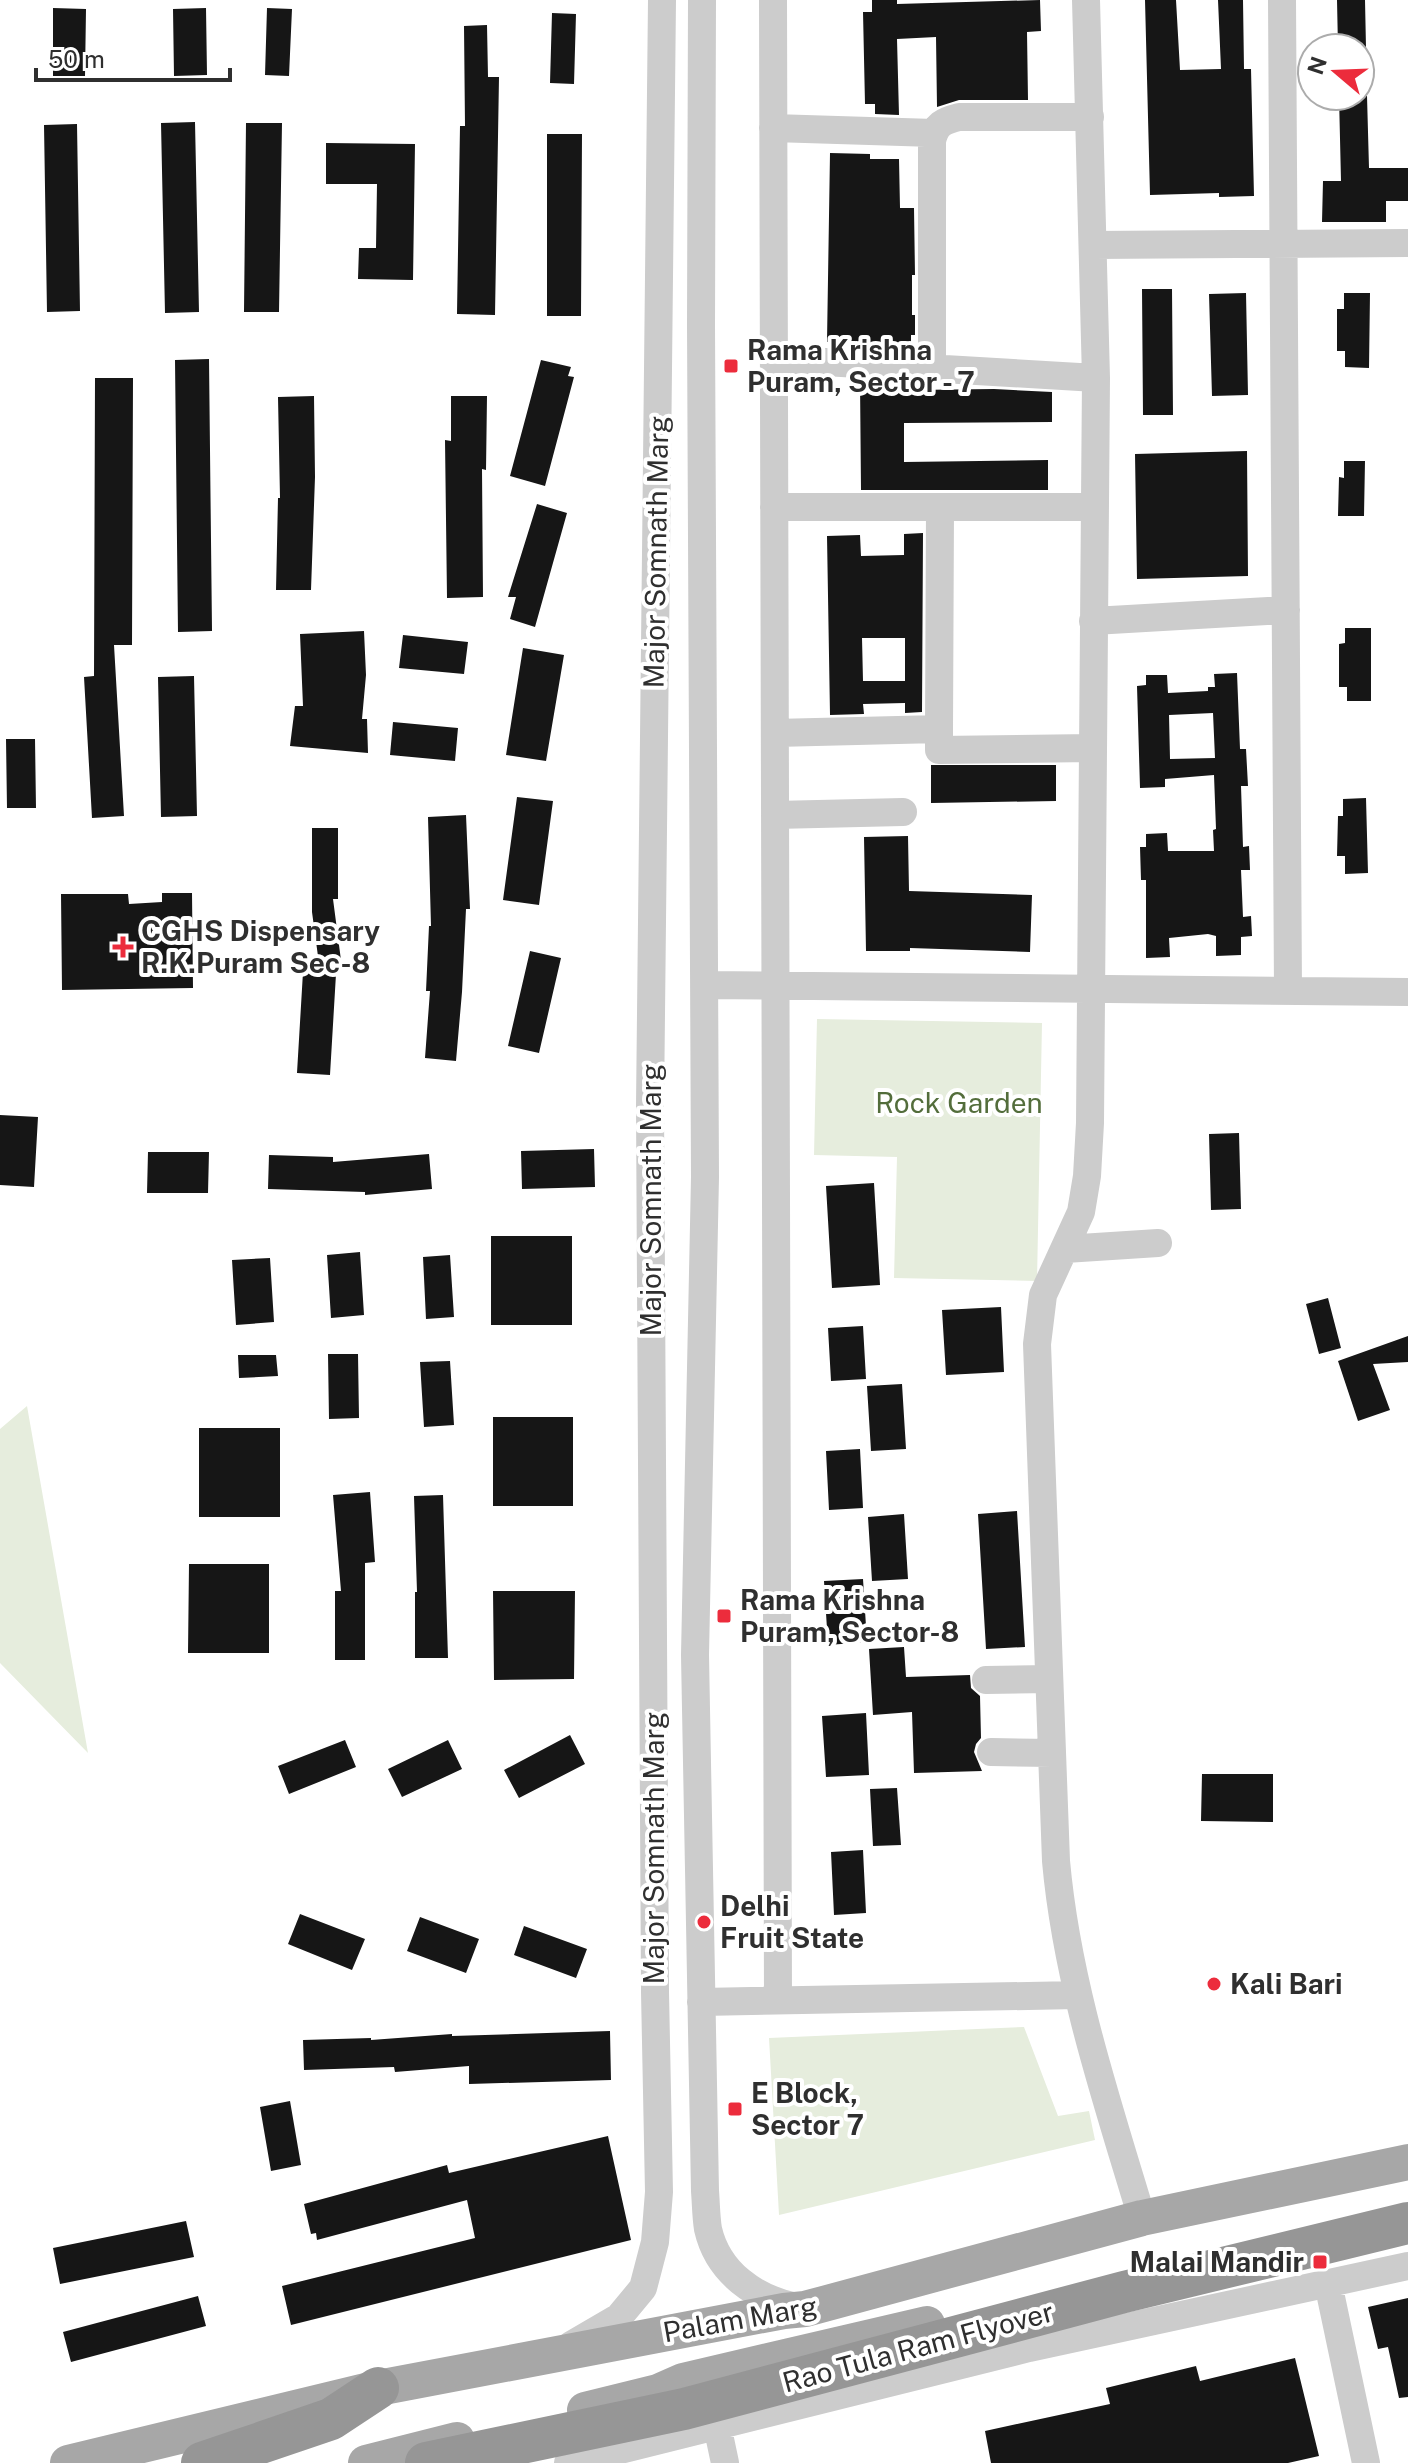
<svg xmlns="http://www.w3.org/2000/svg" width="1408" height="2463" font-family="'Public Sans',sans-serif">
<style>
.green{fill:#e6eddd}
.building{fill:#161616;fill-rule:evenodd}
.lines{fill:none;stroke-linecap:round;stroke-linejoin:round}
.minor{stroke:#ccc;stroke-width:28}
.major{stroke:#a7a7a7;stroke-width:36}
.highway{stroke:#969696;stroke-width:42}
.poi-dot{fill:#ec2c3c;stroke:#fff;stroke-width:3}
.labels{text-anchor:middle;stroke-width:8;stroke-linejoin:round;paint-order:stroke}
.poi-label{font-size:28px;font-weight:bold;fill:#2f2f2f;stroke:#fff;text-anchor:start}
.street-label{font-size:28px;fill:#2f2f2f;stroke:#fff}
.park-label{font-size:28px;fill:#536d3b;stroke:#fff}
</style>
<rect width="100%" height="100%" fill="#fff"/>
<path class="green" d="M 817,1019 L 1042,1023 L 1037,1281 L 894,1278 L 897,1157 L 814,1155 Z
M 27,1406 L 88,1753 L 0,1663 L 0,1429 Z
M 1024,2027 L 1058,2116 L 1089,2111 L 1095,2140 L 779,2215 L 769,2038 Z"/>
<path class="building" d="M 872,0 L 897,0 L 897,4 L 1040,0 L 1041,31 L 1027,32 L 1028,100 L 959,100 L 937,107 L 936,37 L 897,39 L 899,115 L 875,114 L 875,104 L 865,104 L 863,12 L 872,12 Z
M 1145,0 L 1176,0 L 1180,70 L 1221,69 L 1218,0 L 1243,0 L 1244,69 L 1251,69 L 1254,196 L 1219,197 L 1219,193 L 1150,195 Z
M 1337,0 L 1365,0 L 1366,48 L 1338,48 Z
M 53,8 L 86,9 L 85,76 L 53,76 Z
M 206,8 L 207,75 L 174,76 L 173,9 Z
M 267,8 L 292,9 L 289,76 L 265,75 Z
M 552,13 L 576,14 L 574,84 L 550,83 Z
M 487,25 L 488,77 L 499,77 L 495,315 L 457,314 L 460,126 L 465,126 L 464,26 Z
M 1339,96 L 1367,96 L 1369,168 L 1408,168 L 1408,201 L 1386,201 L 1386,222 L 1322,222 L 1323,181 L 1341,181 Z
M 195,122 L 199,312 L 165,313 L 161,123 Z
M 246,123 L 282,123 L 279,312 L 244,312 Z
M 77,124 L 80,311 L 47,312 L 44,125 Z
M 547,134 L 582,134 L 581,316 L 547,316 Z
M 326,143 L 415,144 L 413,280 L 358,279 L 359,248 L 376,248 L 377,184 L 326,184 Z
M 830,153 L 870,154 L 870,159 L 899,159 L 900,208 L 914,208 L 915,275 L 912,275 L 912,315 L 915,315 L 915,335 L 911,335 L 911,350 L 860,347 L 860,342 L 827,342 Z
M 1142,289 L 1172,289 L 1173,415 L 1143,415 Z
M 1246,293 L 1248,395 L 1212,396 L 1209,294 Z
M 1344,293 L 1370,293 L 1369,368 L 1345,367 L 1345,351 L 1337,351 L 1337,309 L 1344,309 Z
M 209,359 L 212,631 L 178,632 L 175,360 Z
M 541,360 L 571,367 L 568,376 L 574,377 L 545,486 L 510,476 Z
M 95,378 L 133,378 L 132,645 L 114,645 L 124,816 L 92,818 L 84,677 L 94,676 Z
M 860,381 L 911,384 L 911,390 L 994,389 L 1052,392 L 1052,422 L 904,423 L 904,462 L 1048,460 L 1048,490 L 861,490 Z
M 314,396 L 315,477 L 311,590 L 276,590 L 278,498 L 280,498 L 278,397 Z
M 451,396 L 487,396 L 486,470 L 482,469 L 483,597 L 447,598 L 445,440 L 451,441 Z
M 1247,451 L 1248,576 L 1137,579 L 1135,454 Z
M 1344,461 L 1365,461 L 1364,516 L 1338,516 L 1339,477 L 1344,478 Z
M 537,504 L 567,513 L 535,627 L 510,619 L 516,597 L 508,597 Z
M 923,533 L 922,712 L 905,713 L 905,703 L 863,704 L 864,714 L 830,715 L 827,536 L 860,535 L 861,556 L 904,555 L 904,534 ZM 862,638 L 905,638 L 905,681 L 863,681 Z
M 1345,628 L 1371,628 L 1371,701 L 1347,701 L 1347,687 L 1339,687 L 1339,644 L 1345,643 Z
M 364,631 L 366,675 L 362,719 L 367,719 L 368,753 L 290,746 L 295,706 L 303,706 L 300,634 Z
M 403,635 L 468,642 L 464,674 L 399,668 Z
M 523,648 L 564,655 L 546,761 L 506,755 Z
M 1237,673 L 1240,749 L 1246,749 L 1248,786 L 1241,786 L 1243,847 L 1249,846 L 1250,870 L 1241,870 L 1243,917 L 1251,916 L 1252,936 L 1241,937 L 1241,955 L 1216,956 L 1216,936 L 1208,934 L 1169,938 L 1170,957 L 1146,958 L 1146,880 L 1141,880 L 1140,847 L 1146,847 L 1146,834 L 1167,833 L 1168,851 L 1214,851 L 1213,830 L 1216,829 L 1214,775 L 1165,779 L 1165,787 L 1140,788 L 1137,686 L 1146,685 L 1146,675 L 1167,675 L 1168,693 L 1208,691 L 1208,687 L 1215,687 L 1214,674 ZM 1213,713 L 1215,758 L 1170,759 L 1169,715 Z
M 194,676 L 197,816 L 161,817 L 158,677 Z
M 393,722 L 458,728 L 455,761 L 390,755 Z
M 6,739 L 35,739 L 36,808 L 7,808 Z
M 931,765 L 1056,765 L 1056,801 L 931,803 Z
M 517,797 L 553,801 L 539,905 L 503,900 Z
M 1366,798 L 1368,873 L 1345,874 L 1345,856 L 1337,856 L 1338,816 L 1343,816 L 1343,799 Z
M 466,815 L 470,909 L 466,909 L 462,992 L 456,1061 L 425,1058 L 430,991 L 426,991 L 429,926 L 431,926 L 428,817 Z
M 312,828 L 338,828 L 338,899 L 333,899 L 342,968 L 320,971 L 312,912 Z
M 908,836 L 909,891 L 1032,895 L 1030,952 L 910,948 L 910,951 L 866,951 L 864,837 Z
M 162,893 L 192,893 L 193,988 L 62,990 L 61,894 L 128,894 L 129,904 L 162,902 Z
M 530,951 L 561,958 L 539,1053 L 508,1046 Z
M 303,972 L 336,974 L 330,1075 L 297,1073 Z
M 0,1115 L 38,1117 L 34,1187 L 0,1185 Z
M 1239,1133 L 1241,1209 L 1211,1210 L 1209,1134 Z
M 594,1149 L 595,1187 L 522,1189 L 521,1151 Z
M 148,1152 L 209,1152 L 208,1193 L 147,1193 Z
M 429,1154 L 432,1189 L 365,1195 L 365,1192 L 268,1189 L 269,1155 L 333,1157 L 333,1162 Z
M 874,1183 L 880,1285 L 832,1288 L 826,1186 Z
M 491,1236 L 572,1236 L 572,1325 L 491,1325 Z
M 360,1252 L 364,1315 L 331,1318 L 327,1255 Z
M 450,1255 L 454,1317 L 426,1319 L 423,1257 Z
M 270,1258 L 274,1322 L 236,1325 L 232,1260 Z
M 1328,1298 L 1341,1348 L 1319,1354 L 1306,1304 Z
M 1001,1307 L 1004,1372 L 946,1375 L 942,1310 Z
M 863,1326 L 866,1379 L 831,1381 L 828,1328 Z
M 1408,1336 L 1408,1362 L 1373,1364 L 1390,1410 L 1358,1421 L 1338,1361 Z
M 328,1354 L 358,1354 L 359,1418 L 329,1419 Z
M 238,1355 L 276,1355 L 278,1376 L 239,1378 Z
M 450,1361 L 454,1425 L 424,1427 L 420,1362 Z
M 902,1384 L 906,1449 L 871,1451 L 867,1386 Z
M 493,1417 L 573,1417 L 573,1506 L 493,1506 Z
M 199,1428 L 280,1428 L 280,1517 L 199,1517 Z
M 860,1449 L 863,1508 L 829,1510 L 826,1451 Z
M 370,1492 L 375,1562 L 365,1563 L 365,1660 L 335,1660 L 335,1591 L 341,1591 L 333,1495 Z
M 443,1495 L 448,1658 L 415,1658 L 415,1592 L 417,1592 L 414,1496 Z
M 1017,1511 L 1025,1647 L 986,1649 L 978,1514 Z
M 904,1514 L 908,1579 L 872,1581 L 868,1517 Z
M 189,1564 L 269,1564 L 269,1653 L 188,1653 Z
M 863,1579 L 867,1642 L 828,1645 L 824,1581 Z
M 493,1591 L 575,1591 L 574,1679 L 494,1680 Z
M 904,1647 L 906,1677 L 970,1675 L 971,1688 L 980,1696 L 981,1738 L 976,1744 L 974,1752 L 982,1771 L 914,1773 L 912,1712 L 873,1715 L 869,1649 Z
M 866,1713 L 869,1775 L 826,1777 L 822,1716 Z
M 570,1735 L 585,1764 L 519,1798 L 504,1770 Z
M 345,1740 L 356,1767 L 289,1794 L 278,1766 Z
M 448,1740 L 462,1769 L 402,1797 L 388,1769 Z
M 1202,1774 L 1273,1774 L 1273,1822 L 1201,1821 Z
M 897,1788 L 901,1845 L 873,1846 L 870,1789 Z
M 863,1850 L 866,1913 L 834,1915 L 831,1852 Z
M 300,1914 L 365,1939 L 352,1970 L 288,1944 Z
M 420,1917 L 479,1939 L 466,1973 L 407,1951 Z
M 524,1926 L 587,1949 L 576,1978 L 514,1955 Z
M 610,2031 L 611,2080 L 469,2084 L 469,2066 L 395,2072 L 394,2067 L 304,2070 L 303,2040 L 371,2038 L 371,2040 L 452,2034 L 452,2036 Z
M 290,2101 L 301,2165 L 271,2171 L 260,2107 Z
M 608,2136 L 631,2240 L 291,2325 L 282,2286 L 475,2238 L 467,2200 L 317,2240 L 316,2233 L 311,2234 L 304,2204 L 447,2165 L 449,2173 Z
M 186,2221 L 194,2257 L 60,2284 L 53,2248 Z
M 198,2296 L 206,2326 L 71,2362 L 63,2332 Z
M 1408,2298 L 1408,2397 L 1399,2398 L 1388,2347 L 1378,2349 L 1368,2307 Z
M 1295,2358 L 1319,2456 L 1288,2463 L 991,2463 L 985,2431 L 1110,2404 L 1106,2388 L 1196,2366 L 1200,2381 Z"/>
<g class="lines">
<path class="minor" d="M 702,0 L 701,325 L 705,1177 L 695,1655 L 705,2191 C 706,2203 706,2217 708,2229 C 718,2273 755,2298 796,2307
M 773,0 L 778,2000
M 1086,0 L 1096,378 L 1090,1123 L 1087,1176 L 1081,1212 L 1043,1295 L 1037,1344 L 1056,1861 C 1067,1984 1107,2101 1142,2218
M 1282,0 L 1288,991
M 773,128 L 934,133
M 1094,245 L 1408,243
M 774,359 L 1096,378
M 932,368 L 932,141 C 936,124 943,121 959,117 L 1090,117
M 774,507 L 1093,507
M 1093,621 L 1286,610
M 939,722 L 939,750 L 1092,748
M 775,733 L 939,729 L 940,509
M 775,815 L 903,812
M 705,985 L 1408,992
M 1065,1249 L 1158,1243
M 986,1680 L 1049,1679
M 991,1752 L 1052,1753
M 701,2002 L 1077,1995
M 1328,2283 L 1366,2463
M 571,2345 L 619,2317 L 643,2288 L 655,2242 L 659,2192 L 655,1992 L 650,1106 L 662,0
M 717,2425 L 725,2463
M 568,2463 L 1029,2348 L 1408,2266"/>
<path class="major" d="M 585,2410 L 658,2392 L 683,2381 L 927,2324
M 68,2463 L 378,2388 L 784,2311 L 805,2309 L 1142,2218 L 1408,2162
M 366,2463 L 457,2440"/>
<path class="highway" d="M 202,2463 L 331,2419 L 378,2388
M 426,2463 L 684,2409 L 1124,2292 L 1408,2223"/>
</g>
<g class="poi-dot">
<rect x="723" y="358" width="16" height="16" rx="4"/>
<path d="M119 935h8v8h8v8h-8v8h-8v-8h-8v-8h8z"/>
<rect x="716" y="1608" width="16" height="16" rx="4"/>
<circle cx="704" cy="1922" r="8"/>
<circle cx="1214" cy="1984" r="8"/>
<rect x="727" y="2101" width="16" height="16" rx="4"/>
<rect x="1312" y="2254" width="16" height="16" rx="4"/>
</g>
<g class="labels">
<g class="poi-label">
<text x="747" y="360">Rama Krishna<tspan x="747" dy="32">Puram, Sector - 7</tspan></text>
<text x="141" y="941">CGHS Dispensary<tspan x="141" dy="32">R.K.Puram Sec-8</tspan></text>
<text x="740" y="1610">Rama Krishna<tspan x="740" dy="32">Puram, Sector-8</tspan></text>
<text x="720" y="1916">Delhi<tspan x="720" dy="32">Fruit State</tspan></text>
<text x="1230" y="1994">Kali Bari</text>
<text x="751" y="2103">E Block,<tspan x="751" dy="32">Sector 7</tspan></text>
<text x="1304" y="2272" text-anchor="end">Malai Mandir</text>
</g>
<g class="street-label">
<text transform="translate(656 552) rotate(-89)" y="10">Major Somnath Marg</text>
<text transform="translate(651 1200) rotate(-90)" y="10">Major Somnath Marg</text>
<text transform="translate(654 1848) rotate(-90)" y="10">Major Somnath Marg</text>
<text transform="translate(740 2319) rotate(-10)" y="10">Palam Marg</text>
<text transform="translate(918 2347) rotate(-15)" y="10">Rao Tula Ram Flyover</text>
</g>
<g class="park-label">
<text x="959" y="1113">Rock Garden</text>
</g>
</g>
<g transform="translate(1336 72) rotate(289)"><circle r="38" fill="#ffffff" stroke="#acacac" stroke-width="2"/>
<path d="M0-6L14 30L0 20L-14 30Z" fill="#ec2c3c"/>
<text y="-12" font-size="22" font-weight="bold" text-anchor="middle" fill="#2f2f2f">N</text>
</g>
<path d="M36 68v12h194v-12" fill="none" stroke="#2f2f2f" stroke-width="4"/>
<text x="48" y="68" font-size="24" fill="#2f2f2f" stroke="#ffffff" stroke-width="6" paint-order="stroke">50 m</text>
</svg>
